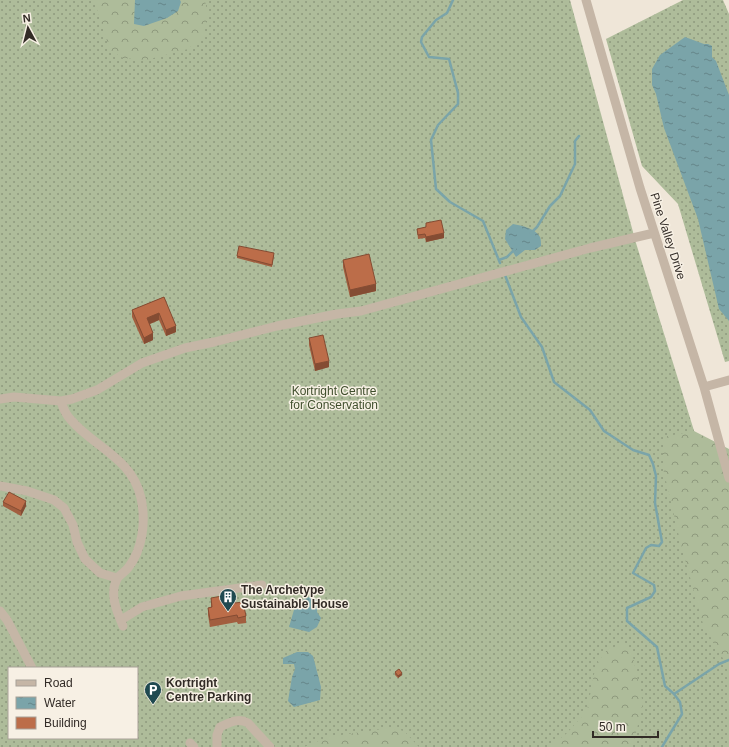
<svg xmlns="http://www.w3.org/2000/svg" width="729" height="747" font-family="Helvetica,sans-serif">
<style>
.grass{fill:url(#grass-dots);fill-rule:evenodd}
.forest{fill:url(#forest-crowns)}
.water{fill:url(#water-ripples)}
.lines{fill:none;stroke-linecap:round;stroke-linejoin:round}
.stream{stroke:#7aa4a9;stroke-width:2.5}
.minor{stroke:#c5b6a6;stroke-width:9}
.wall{fill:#a25e3f}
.shaded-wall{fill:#844c33}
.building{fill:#bc6d49;stroke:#844c33}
.labels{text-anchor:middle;stroke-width:3;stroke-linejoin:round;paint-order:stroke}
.street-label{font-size:12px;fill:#322b26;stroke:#f7f0e4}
.park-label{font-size:12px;fill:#3f4e2c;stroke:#f7f0e4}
.poi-label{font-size:12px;font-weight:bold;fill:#322b26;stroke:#f7f0e4;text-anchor:start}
</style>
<defs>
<pattern id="grass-dots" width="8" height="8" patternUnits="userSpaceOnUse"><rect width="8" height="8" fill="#aebc9a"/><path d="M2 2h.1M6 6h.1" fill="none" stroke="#8e997d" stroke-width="1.8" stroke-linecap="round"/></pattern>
<pattern id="forest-crowns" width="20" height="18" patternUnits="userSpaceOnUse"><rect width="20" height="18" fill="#aebc9a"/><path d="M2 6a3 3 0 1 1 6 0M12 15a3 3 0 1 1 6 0" fill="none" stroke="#8e997d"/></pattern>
<pattern id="water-ripples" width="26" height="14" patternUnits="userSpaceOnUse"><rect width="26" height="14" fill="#7aa4a9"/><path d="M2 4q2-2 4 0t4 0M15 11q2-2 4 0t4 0" fill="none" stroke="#658689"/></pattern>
</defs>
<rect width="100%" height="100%" fill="#efe6d8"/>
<path class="grass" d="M 0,0 L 570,0 L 636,243 L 729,544 L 729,747 L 0,747 ZM 9,668 L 137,668 L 137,738 L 9,738 Z
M 683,0 L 723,0 L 729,14 L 729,361 L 725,362 L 678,204 L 642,166 L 606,39 Z"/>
<path class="forest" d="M 94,0 L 205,0 L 208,17 L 203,36 L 188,49 L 146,60 L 123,58 L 110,50 Z
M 694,431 L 729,449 L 729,665 L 725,662 L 703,624 L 681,545 L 663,468 L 663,437 Z
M 623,644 L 631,648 L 643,704 L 634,741 L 629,747 L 549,747 L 566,734 L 587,711 L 596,664 L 608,649 Z
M 389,728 L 404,731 L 419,747 L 304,747 L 328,737 Z"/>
<path class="water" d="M 135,0 L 180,0 L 181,2 L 178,11 L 167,18 L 144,26 L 134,24 Z
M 685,37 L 704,44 L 708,44 L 712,46 L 712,57 L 716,61 L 729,95 L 729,321 L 719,309 L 698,219 L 664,128 L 656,94 L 652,85 L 652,69 L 660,55 Z
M 513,224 C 522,226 535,228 540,237 C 541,239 541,244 541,246 L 535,250 L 525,250 L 516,257 L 505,239 L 506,230 Z
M 311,596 L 318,601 L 317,612 L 321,618 L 317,627 L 309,632 L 289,627 L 296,603 Z
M 297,652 L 308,652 L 313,656 L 321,687 L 320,700 L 294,707 L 288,701 L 292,677 L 295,669 L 294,664 L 283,664 L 283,658 Z"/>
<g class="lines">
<path class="stream" d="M 453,0 L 447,13 L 436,20 L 422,37 L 421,42 L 429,57 L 449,59 L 458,93 L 458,104 L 438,125 L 431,140 L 436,189 L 450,202 L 483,221 L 500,263
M 531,233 L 537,227 L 550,206 L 560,196 L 575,164 L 575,141 L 579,136
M 499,260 L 507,257 L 515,249
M 505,275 L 521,317 L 542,347 L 554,382 L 590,410 L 604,431 L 633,450 L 649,455 L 653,464 L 656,476 L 655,503 L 662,542 L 659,546 L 651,545 L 646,548 L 633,573 L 654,585 L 655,591 L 651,597 L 627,608 L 627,621 L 657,647 L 665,686 L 674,694 L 680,702 L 682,714 L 662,747
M 674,694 L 719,664 L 729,660"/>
<path class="minor" d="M 586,0 L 640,188 L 704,387 L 729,478
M 704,387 L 729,380
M 0,399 L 14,397 L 61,401 L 72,399 L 97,390 L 142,363 L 185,348 L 214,342 L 277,326 L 337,314 L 361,311 L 590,248 L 654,233
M 61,401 C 63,408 66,415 71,420 C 94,447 132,458 141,498 C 146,521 143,549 128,568 C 125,572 119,575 117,579 C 109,594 117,612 123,626
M 0,486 L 27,491 L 54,500 L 64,508 L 73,525 L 77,542 L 85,559 L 100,573 L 117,578
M 0,611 L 7,620 L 32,668
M 121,620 L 142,607 L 181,596 L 262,585
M 190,743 L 194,747
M 217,747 L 217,735 L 220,727 C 229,723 238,717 248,723 L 270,747"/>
</g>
<path class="wall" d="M 426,223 L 444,238 L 426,242 L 425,238 L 418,239 L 417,229 L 426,227 Z
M 274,255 L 272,267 L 237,258 L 237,256 Z
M 343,260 L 376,291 L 350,297 L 343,267 Z
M 164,297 L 176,332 L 166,336 L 159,320 L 150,324 L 153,340 L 144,344 L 132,317 L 132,310 Z
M 309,338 L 329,367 L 315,371 L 309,345 Z
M 3,502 L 26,506 L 21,516 L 3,506 Z
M 211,598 L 235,603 L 246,616 L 246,623 L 238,624 L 237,622 L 210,627 L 208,615 L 208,608 L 211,607 Z
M 395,672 L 402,675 L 398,678 L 395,675 Z"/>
<path class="shaded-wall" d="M 444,233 L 444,238 L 426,242 L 426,237 Z
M 376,284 L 376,291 L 350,297 L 350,290 Z
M 159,313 L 159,320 L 147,325 L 147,318 Z
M 176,326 L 176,332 L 166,336 L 166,330 Z
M 153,333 L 153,340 L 144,344 L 144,338 Z
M 329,361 L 329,367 L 315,371 L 315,364 Z
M 26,501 L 26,506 L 21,516 L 21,511 Z
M 402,673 L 402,675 L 398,678 L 398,676 Z"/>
<path class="building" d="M 441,220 L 444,233 L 426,237 L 425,234 L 418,235 L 417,229 L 426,227 L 426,223 Z
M 239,246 L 274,253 L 272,265 L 237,256 Z
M 369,254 L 376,284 L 350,290 L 343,260 Z
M 164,297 L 176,326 L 166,330 L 159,313 L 147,318 L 153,333 L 144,338 L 132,310 Z
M 323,335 L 329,361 L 315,364 L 309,338 Z
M 9,492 L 26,501 L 21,511 L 3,502 Z
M 233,594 L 235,603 L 243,602 L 246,616 L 238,618 L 237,615 L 210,620 L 208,608 L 212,607 L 211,598 Z
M 399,669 L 402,673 L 398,676 L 395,672 Z"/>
<defs>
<symbol id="building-pin" viewBox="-11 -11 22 30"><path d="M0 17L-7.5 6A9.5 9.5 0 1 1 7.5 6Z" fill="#1f4950" stroke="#f7f0e4"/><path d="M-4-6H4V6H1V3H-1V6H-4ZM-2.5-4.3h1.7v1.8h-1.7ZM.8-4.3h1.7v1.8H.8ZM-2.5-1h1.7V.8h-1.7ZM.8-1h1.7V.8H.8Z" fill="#fff"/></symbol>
<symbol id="parking-pin" viewBox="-11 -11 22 30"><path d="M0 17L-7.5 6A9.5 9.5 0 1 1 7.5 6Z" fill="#1f4950" stroke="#f7f0e4"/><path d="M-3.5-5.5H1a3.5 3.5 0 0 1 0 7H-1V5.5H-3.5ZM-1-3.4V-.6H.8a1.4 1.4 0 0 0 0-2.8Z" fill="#fff"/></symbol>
</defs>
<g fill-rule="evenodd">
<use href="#building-pin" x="218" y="587" width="20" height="27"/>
<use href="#parking-pin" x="143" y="680" width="20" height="27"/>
</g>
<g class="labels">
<g class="street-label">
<text transform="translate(668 236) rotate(72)" y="4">Pine Valley Drive</text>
</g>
<g class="park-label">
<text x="334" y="395">Kortright Centre<tspan x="334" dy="14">for Conservation</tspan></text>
</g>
<g class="poi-label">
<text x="241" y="594">The Archetype<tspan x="241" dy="14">Sustainable House</tspan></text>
<text x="166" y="687">Kortright<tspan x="166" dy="14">Centre Parking</tspan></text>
</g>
</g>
<rect x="8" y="667" width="130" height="72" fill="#f7f0e4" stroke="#a8a198"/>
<rect x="16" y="680" width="20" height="6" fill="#c5b6a6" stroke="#a8a198"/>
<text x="44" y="687" font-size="12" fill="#322b26">Road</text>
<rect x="16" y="697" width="20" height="12" fill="url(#water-ripples)" stroke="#a8a198"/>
<text x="44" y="707" font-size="12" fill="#322b26">Water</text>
<rect x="16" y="717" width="20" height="12" fill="#bc6d49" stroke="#a8a198"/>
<text x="44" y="727" font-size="12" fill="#322b26">Building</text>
<g transform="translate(28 28) rotate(353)" stroke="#f7f0e4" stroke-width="3" paint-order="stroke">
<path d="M0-3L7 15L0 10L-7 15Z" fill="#322b26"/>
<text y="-6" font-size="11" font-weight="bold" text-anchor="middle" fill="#322b26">N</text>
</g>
<path d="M593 731v6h65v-6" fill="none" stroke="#322b26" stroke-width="2"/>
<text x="599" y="731" font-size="12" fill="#322b26" stroke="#f7f0e4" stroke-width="3" paint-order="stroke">50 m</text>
</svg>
